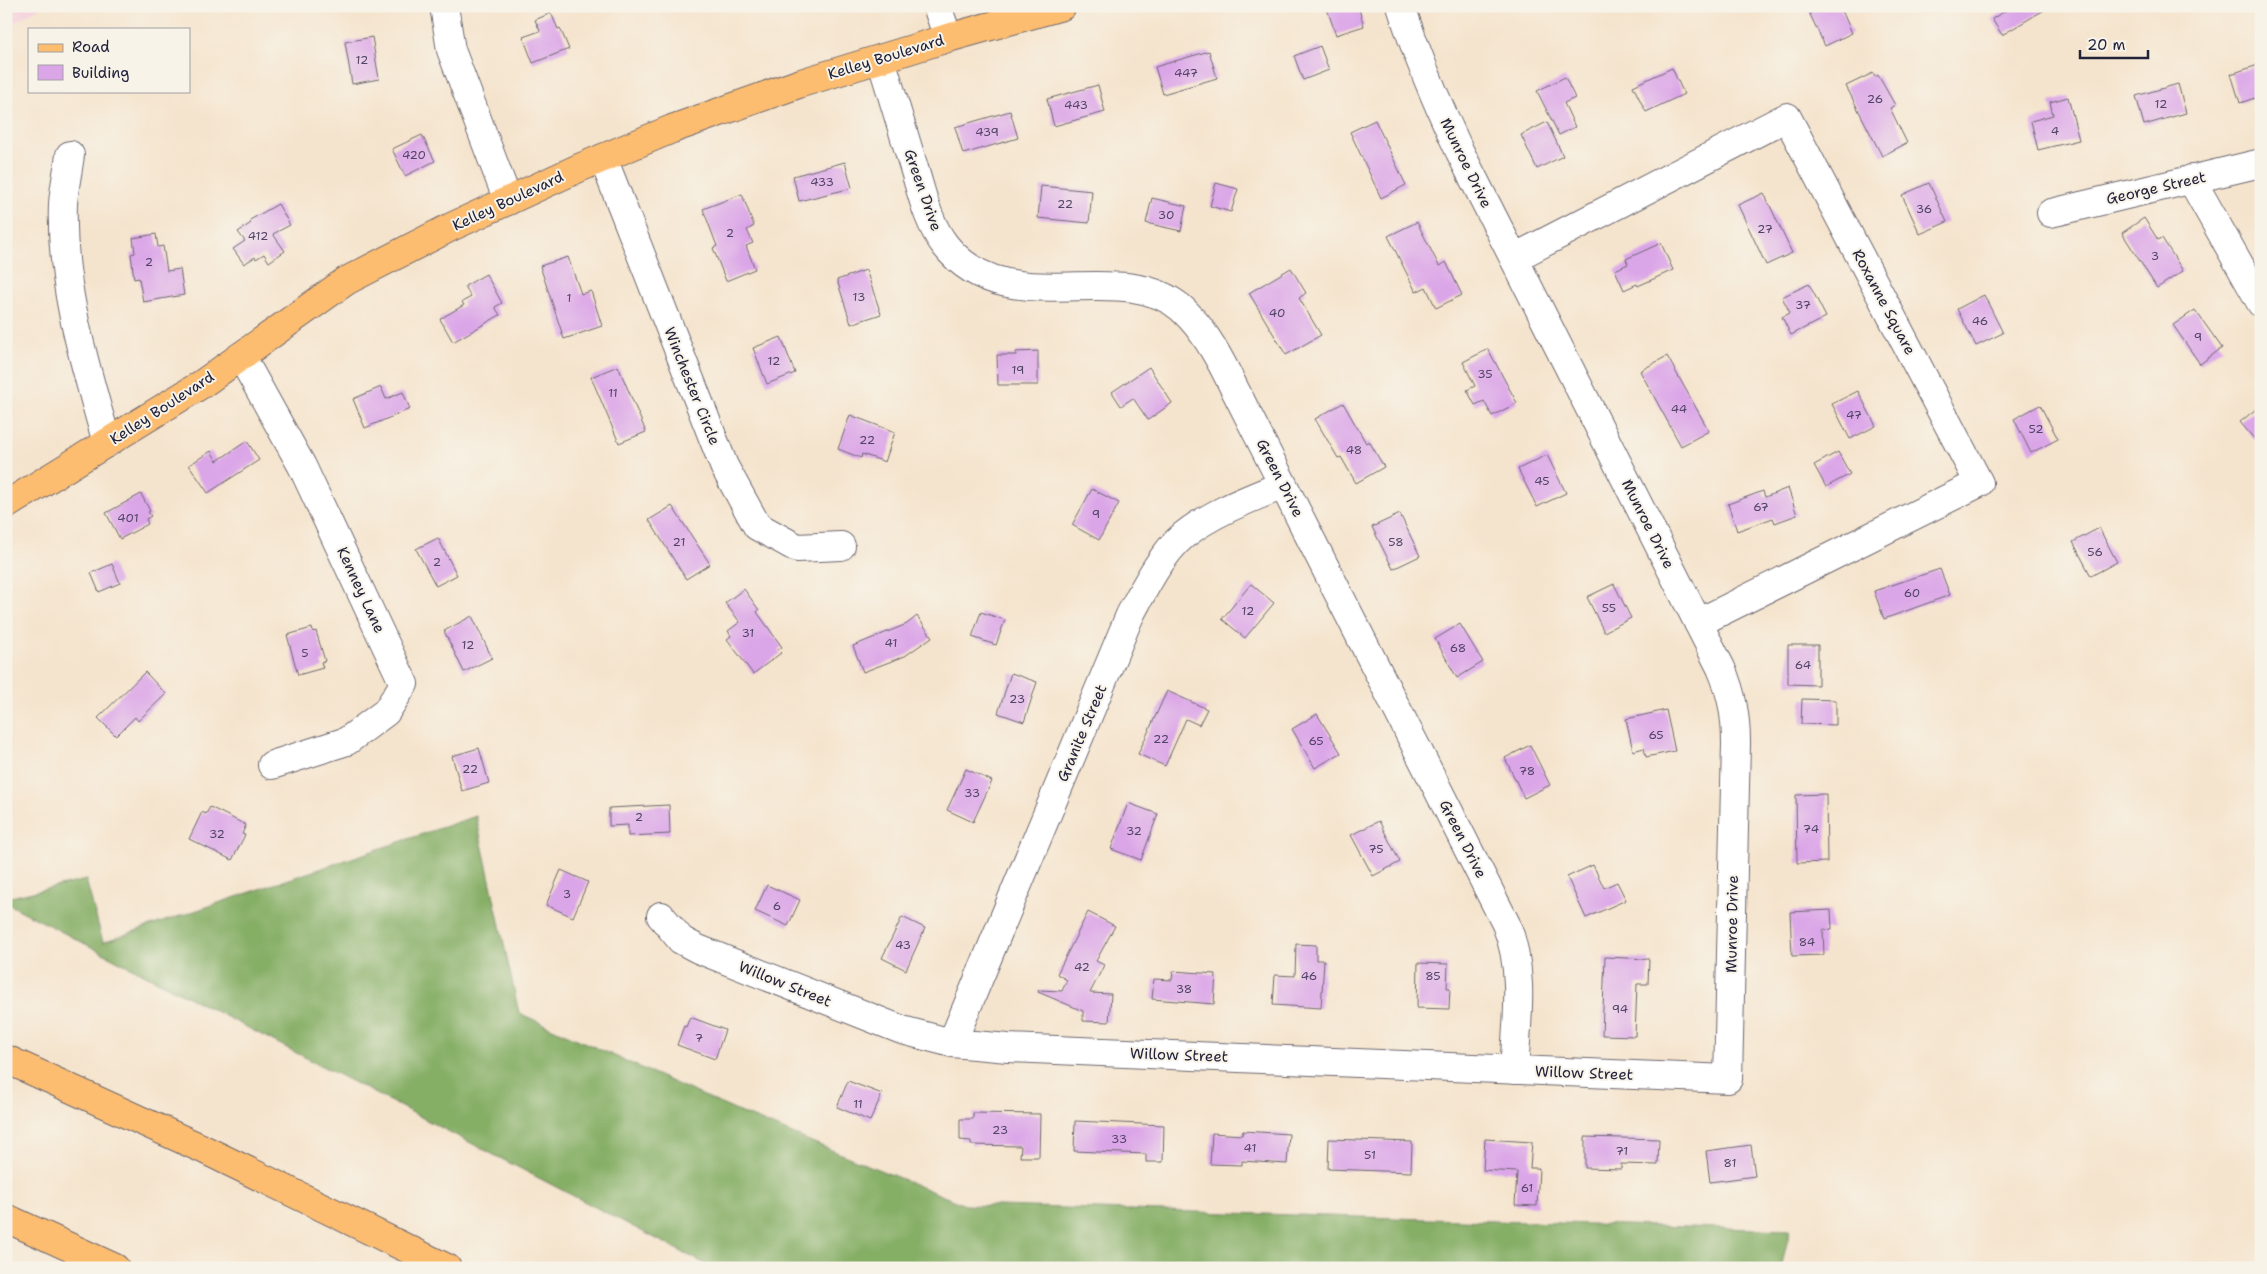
<svg xmlns="http://www.w3.org/2000/svg" width="2267" height="1274" font-family="'Shantell Sans',sans-serif">
<style>
.built{fill:#f4cfdd}
.forest{fill:#86af66;stroke:#546850}
.building{fill:#dba6e8}
.lines{fill:none;stroke-linecap:round;stroke-linejoin:round}
.minor-casing{stroke:#6c666e;stroke-width:30}
.major-casing{stroke:#6c666e;stroke-width:30}
.highway-casing{stroke:#6c666e;stroke-width:30}
.minor{stroke:#fff;stroke-width:28}
.major{stroke:#fdbd6f;stroke-width:28}
.highway{stroke:#fdbd6f;stroke-width:28}
.labels{text-anchor:middle;stroke-width:4;stroke-linejoin:round;paint-order:stroke}
.number-label{font-size:12px;fill:#504366}
.street-label{font-size:15px;fill:#22223b;stroke:#f7f3e8}
</style>
<rect width="100%" height="100%" fill="#f7f3e8"/>
<filter id="ink" filterUnits="userSpaceOnUse"><feTurbulence type="fractalNoise" baseFrequency=".02" numOctaves="2"/><feDisplacementMap in="SourceGraphic" scale="10" xChannelSelector="R" yChannelSelector="G"/><feConvolveMatrix kernelMatrix="1 2 1 2 8 2 1 2 1" color-interpolation-filters="sRGB"/></filter>
<filter id="wash" filterUnits="userSpaceOnUse"><feTurbulence type="fractalNoise" baseFrequency=".0096" numOctaves="4" result="noise"/><feDisplacementMap in="SourceGraphic" scale="20" xChannelSelector="R" yChannelSelector="G"/><feGaussianBlur stdDeviation="1.12" result="paint"/><feColorMatrix in="noise" values="0 0 0 0 0 0 0 0 0 0 0 0 0 0 0 0 0 1.4 0 .05"/><feComposite in="paint" operator="in"/></filter>
<g filter="url(#wash)">
<rect width="100%" height="100%" fill="#f5e4cd"/>
<path class="built" d="M 6,6 L 43,6 L 6,27 Z"/>
<path class="forest" d="M 476,816 L 519,1013 L 739,1112 L 965,1205 L 1790,1230 L 1781,1268 L 713,1268 L 6,903 L 6,898 L 86,880 L 103,942 Z"/>
<g id="blocks">
<path class="building" d="M 1326,6 L 1358,6 L 1364,26 L 1336,35 Z
M 1806,6 L 1840,6 L 1852,33 L 1825,46 Z
M 2013,6 L 2051,6 L 2002,35 L 1992,19 Z
M 551,13 L 558,29 L 560,28 L 569,49 L 533,63 L 523,37 L 540,31 L 535,20 Z
M 372,37 L 379,79 L 352,84 L 345,42 Z
M 1320,46 L 1329,70 L 1303,80 L 1294,56 Z
M 1209,51 L 1217,78 L 1163,94 L 1155,67 Z
M 2261,64 L 2261,96 L 2240,103 L 2231,74 Z
M 1672,68 L 1684,94 L 1646,112 L 1633,86 Z
M 1873,73 L 1875,77 L 1878,75 L 1895,105 L 1890,108 L 1907,143 L 1882,156 L 1846,86 Z
M 1565,77 L 1575,98 L 1564,103 L 1575,127 L 1559,135 L 1537,91 Z
M 2178,84 L 2186,113 L 2144,125 L 2136,96 Z
M 1098,85 L 1105,112 L 1054,126 L 1047,99 Z
M 2068,97 L 2079,140 L 2038,150 L 2031,121 L 2053,115 L 2050,102 Z
M 1010,111 L 1018,138 L 963,154 L 955,127 Z
M 1375,120 L 1406,185 L 1381,198 L 1350,132 Z
M 1547,122 L 1563,156 L 1537,169 L 1521,135 Z
M 422,135 L 435,161 L 405,176 L 392,149 Z
M 845,162 L 852,188 L 799,201 L 793,176 Z
M 1216,183 L 1238,189 L 1231,212 L 1210,206 Z
M 1929,183 L 1947,222 L 1920,234 L 1902,195 Z
M 1041,186 L 1092,191 L 1089,223 L 1038,218 Z
M 1764,193 L 1792,253 L 1766,265 L 1738,205 Z
M 742,194 L 754,226 L 747,230 L 753,243 L 746,246 L 755,269 L 726,281 L 713,248 L 717,246 L 703,209 Z
M 1152,198 L 1186,206 L 1181,231 L 1146,223 Z
M 278,204 L 290,225 L 273,234 L 285,251 L 269,262 L 264,254 L 256,259 L 255,257 L 244,264 L 233,249 L 245,241 L 238,232 L 251,223 L 250,220 Z
M 2144,218 L 2158,240 L 2162,238 L 2183,271 L 2157,288 L 2122,233 Z
M 1417,222 L 1439,266 L 1446,262 L 1462,295 L 1436,308 L 1426,287 L 1416,292 L 1388,236 Z
M 156,234 L 158,247 L 163,246 L 167,271 L 180,269 L 184,295 L 143,302 L 139,278 L 134,279 L 131,254 L 135,253 L 133,238 Z
M 1661,243 L 1673,270 L 1638,286 L 1637,284 L 1624,290 L 1615,270 L 1628,264 L 1626,259 Z
M 568,257 L 581,294 L 591,291 L 602,326 L 564,339 L 540,266 Z
M 1291,268 L 1306,293 L 1299,298 L 1321,335 L 1286,355 L 1249,293 Z
M 866,270 L 881,314 L 851,324 L 837,280 Z
M 486,274 L 502,303 L 495,307 L 500,315 L 453,342 L 440,319 L 464,305 L 462,302 L 471,297 L 465,286 Z
M 1809,284 L 1826,317 L 1791,335 L 1782,317 L 1790,313 L 1782,297 Z
M 1984,295 L 2003,333 L 1976,346 L 1957,309 Z
M 2195,310 L 2222,348 L 2200,364 L 2173,325 Z
M 781,337 L 795,373 L 767,384 L 753,348 Z
M 1488,349 L 1517,403 L 1492,416 L 1484,401 L 1475,405 L 1467,390 L 1475,386 L 1463,362 Z
M 1038,351 L 1038,385 L 998,385 L 997,355 L 1016,355 L 1016,352 Z
M 1667,356 L 1709,431 L 1681,446 L 1640,371 Z
M 618,366 L 646,432 L 619,443 L 591,377 Z
M 1149,367 L 1172,403 L 1148,420 L 1133,398 L 1121,406 L 1112,392 Z
M 381,387 L 386,399 L 403,392 L 410,409 L 365,428 L 353,399 Z
M 1858,391 L 1876,426 L 1850,439 L 1832,404 Z
M 1343,403 L 1366,443 L 1369,441 L 1384,467 L 1356,483 L 1341,457 L 1338,458 L 1315,419 Z
M 2040,405 L 2058,439 L 2031,453 L 2014,419 Z
M 2261,405 L 2261,447 L 2240,422 Z
M 850,415 L 895,432 L 885,462 L 862,454 L 861,458 L 838,449 Z
M 247,441 L 259,460 L 208,493 L 189,465 L 211,451 L 217,461 Z
M 1838,452 L 1850,474 L 1826,487 L 1814,465 Z
M 1547,455 L 1566,493 L 1537,507 L 1518,469 Z
M 1788,488 L 1797,515 L 1775,523 L 1773,518 L 1737,531 L 1728,504 L 1763,491 L 1765,497 Z
M 1092,489 L 1119,503 L 1099,540 L 1072,525 Z
M 141,494 L 150,511 L 148,512 L 151,516 L 146,519 L 148,524 L 120,539 L 106,513 Z
M 672,506 L 710,564 L 686,579 L 649,520 Z
M 1400,514 L 1420,556 L 1393,569 L 1372,527 Z
M 2099,528 L 2117,562 L 2091,576 L 2073,542 Z
M 438,538 L 457,575 L 436,586 L 416,549 Z
M 112,564 L 120,583 L 99,592 L 91,573 Z
M 1940,569 L 1950,595 L 1884,619 L 1874,591 Z
M 1251,584 L 1274,603 L 1245,638 L 1222,619 Z
M 1614,584 L 1631,618 L 1604,632 L 1587,597 Z
M 744,589 L 759,610 L 757,612 L 782,647 L 778,650 L 781,653 L 753,674 L 727,639 L 731,636 L 728,631 L 740,622 L 725,603 Z
M 981,612 L 1005,620 L 996,645 L 972,637 Z
M 472,616 L 492,658 L 464,672 L 444,631 Z
M 917,616 L 932,637 L 905,656 L 863,672 L 853,646 L 907,624 Z
M 1460,624 L 1483,662 L 1457,678 L 1435,639 Z
M 312,628 L 313,632 L 316,631 L 325,661 L 321,662 L 323,668 L 298,675 L 287,635 Z
M 1788,645 L 1818,645 L 1818,685 L 1788,684 Z
M 145,672 L 166,694 L 138,721 L 135,717 L 116,736 L 98,718 Z
M 1011,673 L 1037,682 L 1024,722 L 998,713 Z
M 1167,691 L 1207,709 L 1199,725 L 1186,719 L 1165,766 L 1138,754 Z
M 1802,699 L 1836,700 L 1836,725 L 1801,724 Z
M 1666,710 L 1675,751 L 1646,757 L 1644,748 L 1633,751 L 1626,719 Z
M 1317,714 L 1341,753 L 1315,768 L 1292,729 Z
M 1530,745 L 1550,785 L 1524,798 L 1505,758 Z
M 479,748 L 489,783 L 462,791 L 452,756 Z
M 966,769 L 992,781 L 973,822 L 947,810 Z
M 1826,794 L 1827,862 L 1797,863 L 1796,795 Z
M 1128,803 L 1158,814 L 1141,860 L 1111,849 Z
M 669,805 L 670,834 L 628,836 L 628,825 L 609,826 L 609,808 Z
M 210,807 L 246,825 L 242,834 L 245,835 L 232,860 L 189,839 L 202,812 L 206,814 Z
M 1379,821 L 1400,862 L 1373,876 L 1351,835 Z
M 1593,865 L 1604,888 L 1617,882 L 1626,900 L 1586,918 L 1567,877 Z
M 561,870 L 588,882 L 573,917 L 546,905 Z
M 767,885 L 800,900 L 788,926 L 755,911 Z
M 1831,910 L 1832,929 L 1823,930 L 1824,955 L 1792,956 L 1790,912 Z
M 1088,912 L 1115,926 L 1096,961 L 1104,965 L 1090,993 L 1111,994 L 1109,1022 L 1083,1021 L 1083,1011 L 1038,992 L 1039,990 L 1062,991 L 1067,980 L 1057,974 Z
M 902,917 L 925,928 L 906,970 L 882,958 Z
M 1296,944 L 1316,945 L 1316,960 L 1324,960 L 1321,1008 L 1273,1005 L 1275,975 L 1295,976 Z
M 1605,957 L 1649,959 L 1648,984 L 1637,984 L 1635,1036 L 1602,1035 Z
M 1418,963 L 1448,964 L 1447,988 L 1450,988 L 1449,1009 L 1417,1008 Z
M 1173,971 L 1216,974 L 1214,1004 L 1152,999 L 1154,979 L 1172,980 Z
M 690,1017 L 725,1030 L 715,1059 L 677,1045 L 684,1026 L 686,1027 Z
M 848,1081 L 882,1094 L 870,1121 L 837,1107 Z
M 973,1113 L 1040,1114 L 1039,1157 L 1020,1157 L 1021,1146 L 971,1145 L 971,1141 L 960,1140 L 960,1119 L 973,1119 Z
M 1075,1121 L 1164,1125 L 1163,1162 L 1146,1162 L 1146,1154 L 1074,1151 Z
M 1243,1131 L 1289,1134 L 1287,1164 L 1242,1161 L 1242,1165 L 1210,1164 L 1212,1133 L 1242,1135 Z
M 1585,1137 L 1659,1139 L 1658,1165 L 1621,1164 L 1621,1169 L 1585,1168 Z
M 1329,1139 L 1412,1142 L 1411,1172 L 1328,1169 Z
M 1485,1139 L 1532,1142 L 1530,1168 L 1539,1168 L 1537,1206 L 1515,1205 L 1517,1172 L 1483,1170 Z
M 1751,1145 L 1755,1176 L 1710,1182 L 1706,1151 Z"/>
</g>
</g>
<g filter="url(#ink)">
<use href="#blocks" fill-opacity="0" stroke="#6c666e" stroke-width="1"/>
<g class="lines">
<defs>
<path id="minor" d="M 444,6 L 451,50 L 508,201
M 937,6 L 948,38
M 881,59 C 892,96 903,132 914,168 C 922,194 928,223 945,245 C 1007,325 1119,255 1181,308 C 1199,324 1212,345 1223,366 L 1506,924 C 1525,971 1517,1020 1514,1070
M 70,155 C 68,171 64,188 63,204 C 60,287 85,364 107,443
M 603,158 L 724,466 L 757,526 L 797,548 L 841,546
M 2191,179 L 2261,303
M 2051,213 L 2261,163
M 1514,258 L 1787,117 L 1979,483 L 1698,623
M 241,356 L 302,466 L 404,684 L 386,712 L 347,741 L 272,765
M 661,916 L 681,940 L 698,949 L 902,1030 L 952,1043 L 1008,1048 L 1728,1079 L 1736,744 C 1736,716 1732,694 1721,668 L 1460,152 C 1438,105 1417,57 1401,6
M 952,1043 L 1130,615 C 1144,589 1161,554 1184,535 C 1213,512 1249,499 1283,485"/>
<path id="major" d="M 6,505 L 202,384 L 346,281 L 451,227 L 579,168 L 672,129 L 801,83 L 948,38 L 1062,6"/>
<path id="highway" d="M 6,1059 L 201,1148 L 447,1268
M 6,1218 L 115,1268"/>
</defs>
<use href="#minor" class="minor-casing"/>
<use href="#major" class="major-casing"/>
<use href="#highway" class="highway-casing"/>
<use href="#minor" class="minor"/>
<use href="#major" class="major"/>
<use href="#highway" class="highway"/>
</g>
</g>
<g class="labels">
<g class="number-label">
<text x="362" y="64">12</text>
<text x="1186" y="77">447</text>
<text x="1875" y="103">26</text>
<text x="2161" y="108">12</text>
<text x="1076" y="109">443</text>
<text x="2055" y="135">4</text>
<text x="987" y="136">439</text>
<text x="414" y="159">420</text>
<text x="822" y="186">433</text>
<text x="1065" y="208">22</text>
<text x="1924" y="213">36</text>
<text x="1166" y="219">30</text>
<text x="1765" y="233">27</text>
<text x="730" y="237">2</text>
<text x="258" y="240">412</text>
<text x="2155" y="260">3</text>
<text x="149" y="266">2</text>
<text x="859" y="301">13</text>
<text x="569" y="302">1</text>
<text x="1803" y="309">37</text>
<text x="1277" y="317">40</text>
<text x="1980" y="325">46</text>
<text x="2198" y="341">9</text>
<text x="774" y="365">12</text>
<text x="1018" y="374">19</text>
<text x="1485" y="378">35</text>
<text x="613" y="397">11</text>
<text x="1679" y="413">44</text>
<text x="1854" y="419">47</text>
<text x="2036" y="433">52</text>
<text x="867" y="444">22</text>
<text x="1354" y="454">48</text>
<text x="1542" y="485">45</text>
<text x="1761" y="511">67</text>
<text x="1096" y="518">9</text>
<text x="128" y="522">401</text>
<text x="679" y="546">21</text>
<text x="1396" y="546">58</text>
<text x="2095" y="556">56</text>
<text x="437" y="566">2</text>
<text x="1912" y="597">60</text>
<text x="1609" y="612">55</text>
<text x="1248" y="615">12</text>
<text x="748" y="637">31</text>
<text x="891" y="647">41</text>
<text x="468" y="649">12</text>
<text x="1458" y="652">68</text>
<text x="305" y="657">5</text>
<text x="1803" y="669">64</text>
<text x="1017" y="703">23</text>
<text x="1656" y="739">65</text>
<text x="1161" y="743">22</text>
<text x="1316" y="745">65</text>
<text x="470" y="773">22</text>
<text x="1527" y="775">78</text>
<text x="972" y="797">33</text>
<text x="639" y="821">2</text>
<text x="1811" y="833">74</text>
<text x="1134" y="835">32</text>
<text x="217" y="838">32</text>
<text x="1376" y="853">75</text>
<text x="567" y="898">3</text>
<text x="777" y="910">6</text>
<text x="1807" y="946">84</text>
<text x="903" y="949">43</text>
<text x="1082" y="971">42</text>
<text x="1309" y="980">46</text>
<text x="1433" y="980">85</text>
<text x="1184" y="993">38</text>
<text x="1620" y="1013">94</text>
<text x="699" y="1042">7</text>
<text x="858" y="1108">11</text>
<text x="1000" y="1134">23</text>
<text x="1119" y="1143">33</text>
<text x="1250" y="1152">41</text>
<text x="1622" y="1155">71</text>
<text x="1370" y="1159">51</text>
<text x="1730" y="1167">81</text>
<text x="1527" y="1192">61</text>
</g>
<g class="street-label">
<text transform="translate(886 57) rotate(-17)" y="5">Kelley Boulevard</text>
<text transform="translate(1466 163) rotate(64)" y="5">Munroe Drive</text>
<text transform="translate(2156 188) rotate(-13)" y="5">George Street</text>
<text transform="translate(923 190) rotate(71)" y="5">Green Drive</text>
<text transform="translate(508 201) rotate(-25)" y="5">Kelley Boulevard</text>
<text transform="translate(1884 302) rotate(62)" y="5">Roxanne Square</text>
<text transform="translate(692 386) rotate(68)" y="5">Winchester Circle</text>
<text transform="translate(162 408) rotate(-33)" y="5">Kelley Boulevard</text>
<text transform="translate(1280 478) rotate(63)" y="5">Green Drive</text>
<text transform="translate(1648 524) rotate(63)" y="5">Munroe Drive</text>
<text transform="translate(361 590) rotate(65)" y="5">Kenney Lane</text>
<text transform="translate(1082 733) rotate(-67)" y="5">Granite Street</text>
<text transform="translate(1463 839) rotate(63)" y="5">Green Drive</text>
<text transform="translate(1732 924) rotate(-89)" y="5">Munroe Drive</text>
<text transform="translate(785 984) rotate(22)" y="5">Willow Street</text>
<text transform="translate(1179 1055) rotate(2)" y="5">Willow Street</text>
<text transform="translate(1584 1073) rotate(2)" y="5">Willow Street</text>
</g>
</g>
<rect width="2267" height="1274" fill="none" stroke="#f7f3e8" stroke-width="25"/>
<rect x="28" y="28" width="162" height="65" fill="#f7f3e8" stroke="#a29fa3"/>
<rect x="38" y="44" width="25" height="8" fill="#fdbd6f" stroke="#a29fa3"/>
<text x="72" y="52" font-size="15" fill="#22223b">Road</text>
<rect x="38" y="65" width="25" height="15" fill="#dba6e8" stroke="#a29fa3"/>
<text x="72" y="78" font-size="15" fill="#22223b">Building</text>
<path d="M2080 50v8h68v-8" fill="none" stroke="#22223b" stroke-width="2.5"/>
<text x="2087" y="50" font-size="15" fill="#22223b" stroke="#f7f3e8" stroke-width="4" paint-order="stroke">20 m</text>
</svg>
